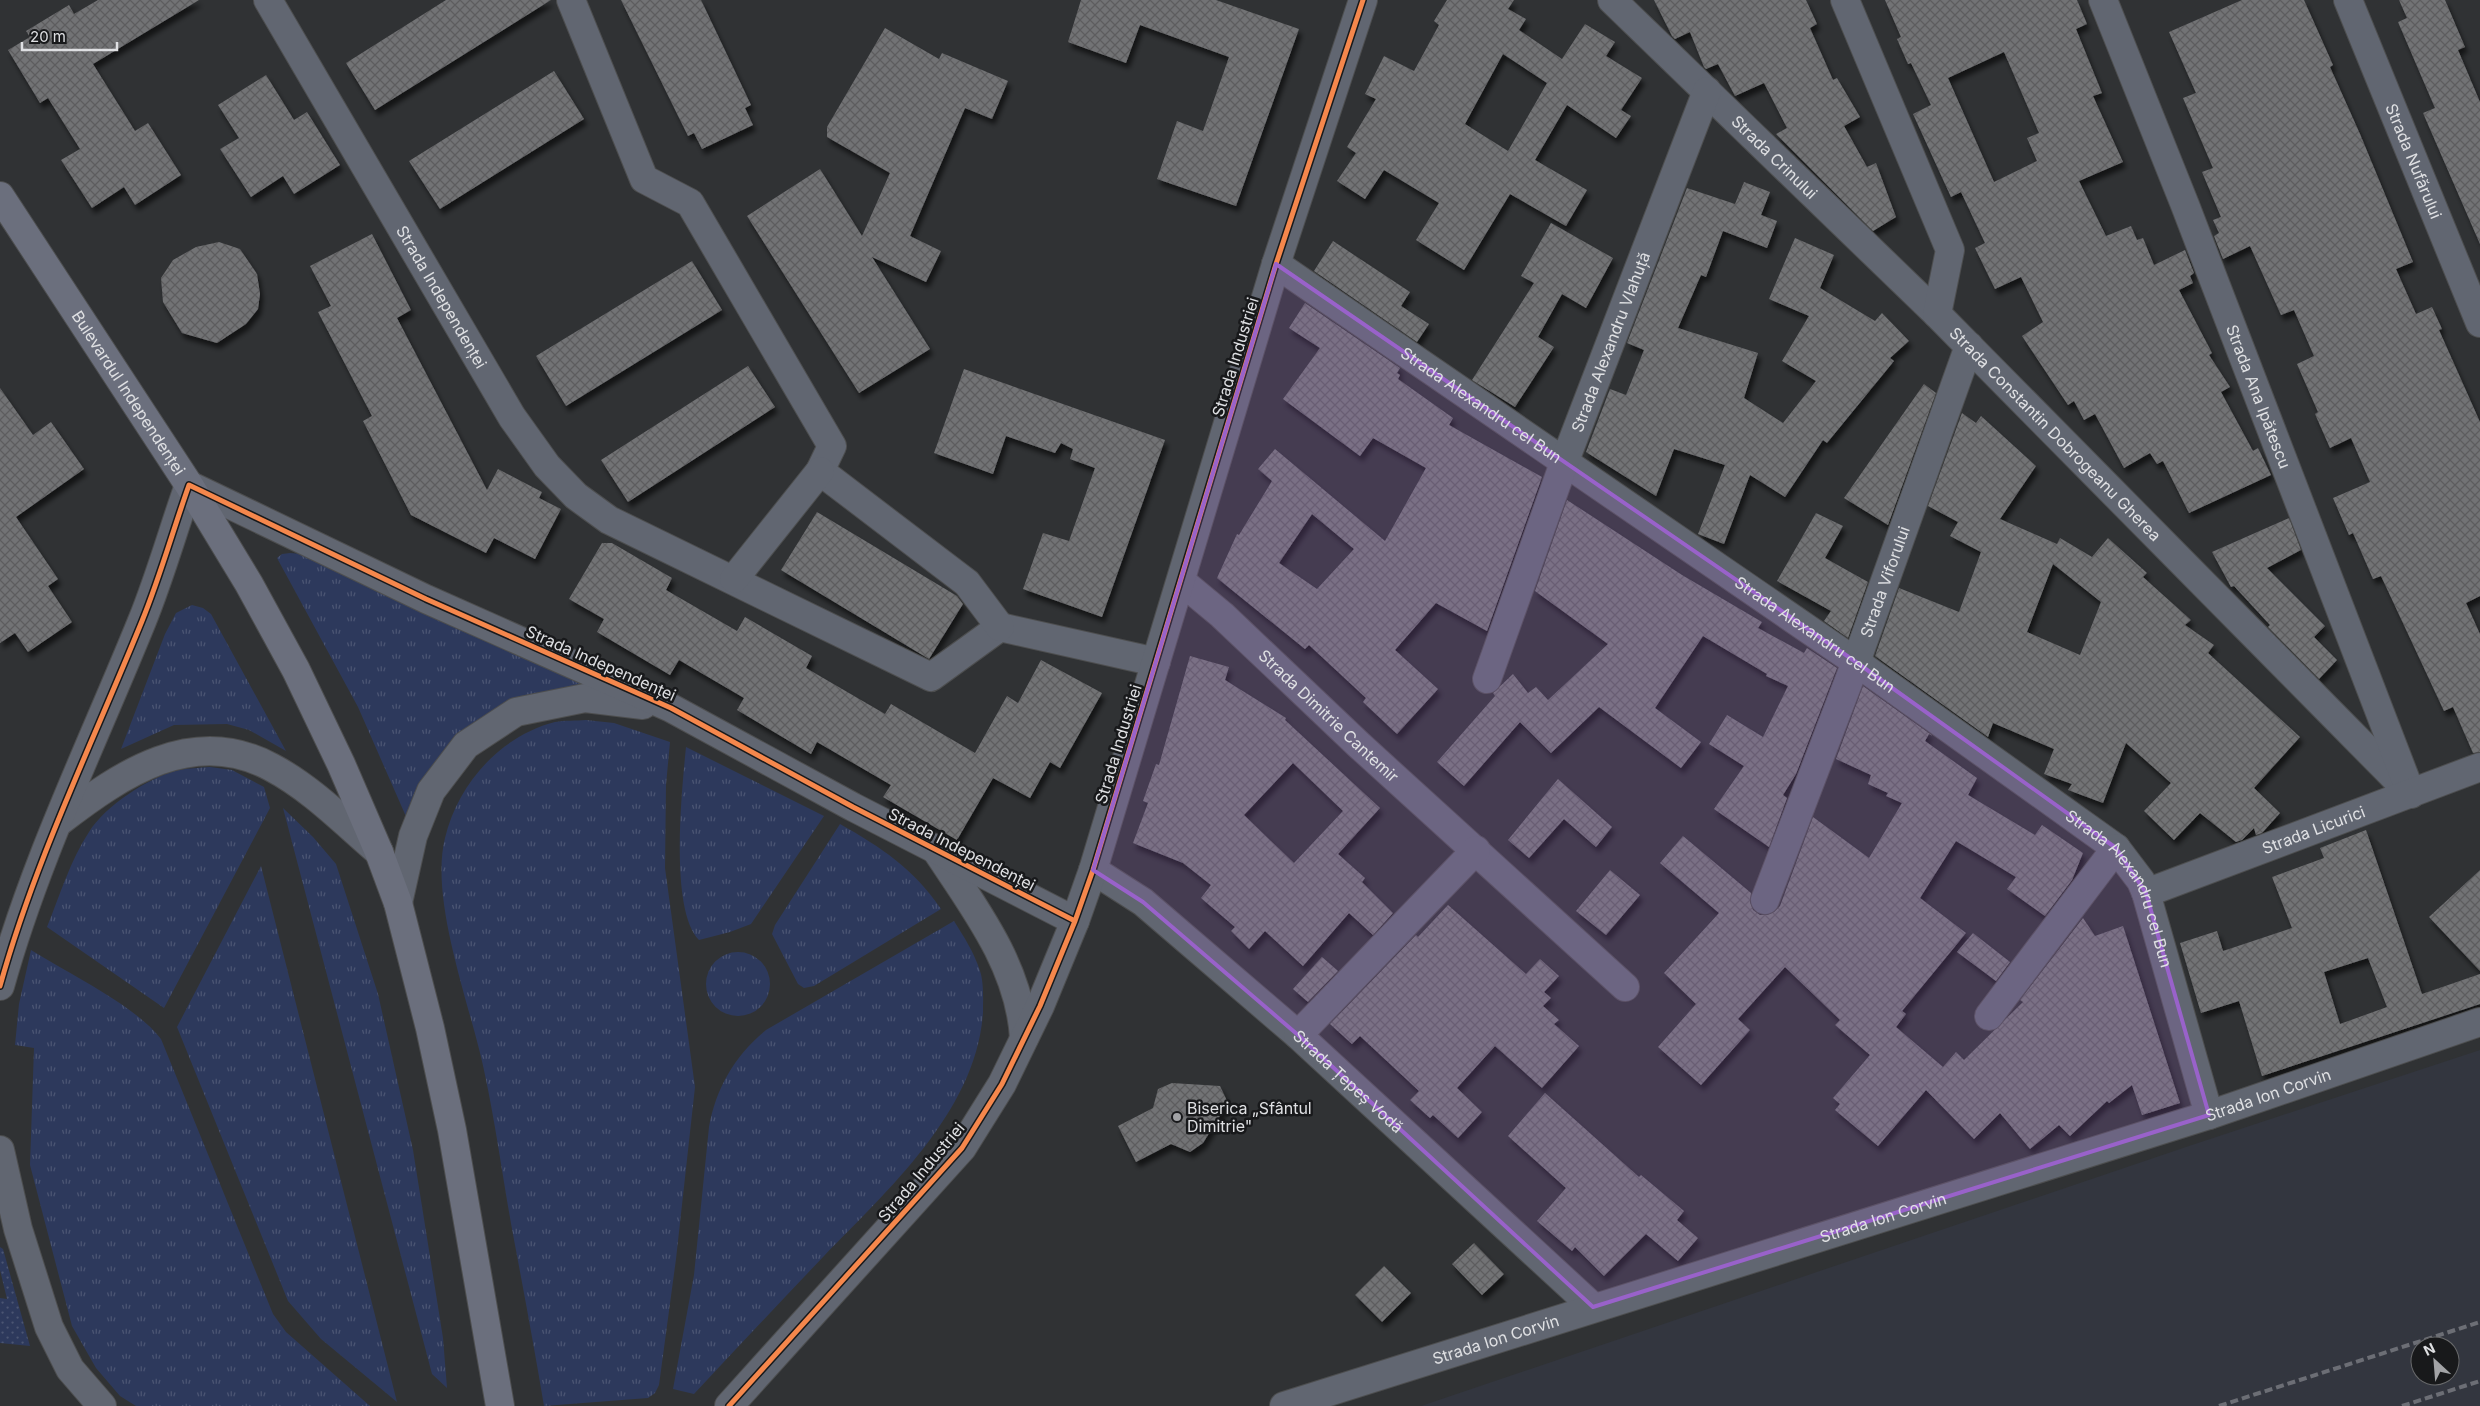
<svg xmlns="http://www.w3.org/2000/svg" width="2480" height="1406" font-family="Inter,sans-serif">
<style>
.built{fill:#33363f;fill-rule:evenodd}
.grass{fill:url(#grass-dots)}
.park{fill:url(#park-tufts)}
.building{fill:url(#building-cross-hatch);fill-rule:evenodd;filter:url(#shadow)}
.lines{fill:none;stroke-linecap:round;stroke-linejoin:round}
.minor-casing{stroke:#4d4e4f;stroke-width:30}
.major-casing{stroke:#4d4e4f;stroke-width:30}
.minor{stroke:#616671;stroke-width:28}
.major{stroke:#6b6f7d;stroke-width:28}
.rail{stroke:#6c6e75;stroke-width:4;stroke-dasharray:8 4;stroke-linecap:butt}
.cycleway-casing{stroke:#18191b;stroke-width:8}
.cycleway{stroke:#f5874c;stroke-width:5}
.marked{fill:#9962ca;fill-opacity:0.2;stroke:#9962ca;stroke-width:4;stroke-linejoin:round}
.poi-dot{fill:#a2a3a6;stroke:#18191b;stroke-width:2}
.labels{text-anchor:middle;stroke-width:5;stroke-linejoin:round;paint-order:stroke}
.street-label{font-size:16px;fill:#dfe0e3;stroke:#18191b}
.poi-label{font-size:16px;fill:#dfe0e3;stroke:#18191b;text-anchor:start}
</style>
<defs>
<pattern id="grass-dots" width="8" height="8" patternUnits="userSpaceOnUse" patternTransform="scale(1.25)"><rect width="8" height="8" fill="#2d395c"/><path d="M2 2h.1M6 6h.1" fill="none" stroke="#4b5573" stroke-width="1.8" stroke-linecap="round"/></pattern>
<pattern id="park-tufts" width="24" height="20" patternUnits="userSpaceOnUse" patternTransform="scale(1.25)"><rect width="24" height="20" fill="#2d395c"/><path d="M3 7l-1-3M5 7V3M7 7l1-3M15 17l-1-3M17 17v-4M19 17l1-3" fill="none" stroke="#4b5573"/></pattern>
<pattern id="building-cross-hatch" width="8" height="8" patternUnits="userSpaceOnUse" patternTransform="scale(1.25)"><rect width="8" height="8" fill="#727375"/><path d="M0 0l8 8M0 8l8-8" fill="none" stroke="#5d5d5f"/></pattern>
<filter id="shadow"><feDropShadow dx="3" dy="5.5" stdDeviation="2.5" flood-color="#0009"/></filter>
</defs>
<rect width="100%" height="100%" fill="#303234"/>
<path class="built" d="M 2480,1050 L 2480,1406 L 1421,1406 L 2189,1146 ZM 2420,1346 L 2450,1346 L 2450,1376 L 2420,1376 Z"/>
<path class="grass" d="M 0,1247 L 3,1249 L 30,1346 L 0,1343 L 0,1298 L 7,1299 L 0,1270 Z"/>
<path class="park" d="M 290,553 L 302,554 L 586,683 L 540,694 L 503,707 L 408,821 L 358,707 L 277,558 L 282,554 Z
M 192,605 L 203,608 L 211,614 L 286,751 L 249,730 L 227,724 L 174,725 L 121,749 L 165,634 L 176,613 Z
M 586,720 L 614,723 L 670,742 L 666,785 L 665,868 L 695,1087 L 676,1259 L 659,1385 L 655,1393 L 648,1398 L 544,1406 C 535,1352 525,1298 515,1245 C 504,1188 497,1131 485,1075 C 472,1009 429,902 445,838 C 458,784 500,736 555,722 C 565,720 576,721 586,720 Z
M 686,747 L 824,816 L 751,924 L 730,932 L 699,940 C 669,909 682,789 686,747 Z
M 210,767 L 232,770 L 264,787 L 270,808 L 164,1008 L 47,927 C 60,895 70,861 89,832 C 105,806 149,777 179,770 C 189,768 200,768 210,767 Z
M 283,808 L 313,837 L 336,864 L 378,994 L 413,1150 L 443,1338 L 447,1388 L 432,1374 Z
M 840,824 C 882,848 913,868 941,909 L 814,986 L 804,988 L 798,984 L 772,934 L 775,925 Z
M 261,866 L 397,1402 L 321,1339 L 288,1301 L 177,1027 Z
M 954,921 C 964,937 974,952 980,971 C 984,983 983,1000 983,1012 C 977,1110 888,1190 824,1256 C 780,1302 737,1348 694,1394 L 673,1389 L 694,1275 L 709,1127 C 716,1088 735,1055 766,1030 Z
M 31,950 C 69,974 135,1005 161,1039 L 273,1314 L 286,1332 L 370,1406 L 136,1406 L 120,1396 L 96,1368 L 72,1326 L 30,1165 L 34,1048 L 15,1045 L 19,1004 Z
M706 984a32 32 0 1 1 64 0a32 32 0 1 1-64 0Z"/>
<path class="building" d="M 98,0 L 199,0 L 93,64 L 135,131 L 148,123 L 181,175 L 135,205 L 124,187 L 92,208 L 61,160 L 80,149 L 48,98 L 40,103 L 8,50 L 30,37 L 26,31 L 69,5 L 74,14 Z
M 446,0 L 551,0 L 375,110 L 346,63 Z
M 621,0 L 701,0 L 751,105 L 745,108 L 753,125 L 702,149 L 694,133 L 688,136 Z
M 1081,0 L 1216,0 L 1299,29 L 1236,206 L 1157,179 L 1177,121 L 1203,131 L 1229,57 L 1140,25 L 1126,63 L 1068,42 Z
M 1447,0 L 1514,0 L 1508,9 L 1526,19 L 1519,30 L 1562,59 L 1585,24 L 1615,42 L 1606,56 L 1642,78 L 1621,110 L 1631,116 L 1616,138 L 1567,105 L 1535,160 L 1587,190 L 1566,226 L 1510,194 L 1464,270 L 1416,240 L 1439,203 L 1384,170 L 1365,199 L 1337,181 L 1356,153 L 1347,147 L 1376,99 L 1365,94 L 1384,56 L 1414,71 L 1439,25 L 1434,21 ZM 1503,54 L 1547,83 L 1508,151 L 1465,124 Z
M 1654,0 L 1806,0 L 1817,24 L 1810,28 L 1833,80 L 1837,78 L 1860,117 L 1844,126 L 1867,167 L 1876,163 L 1896,217 L 1873,231 L 1776,134 L 1787,128 L 1764,83 L 1735,96 L 1718,64 L 1706,69 L 1704,67 L 1690,32 L 1675,39 L 1672,36 Z
M 1885,0 L 2077,0 L 2087,24 L 2076,29 L 2102,93 L 2093,96 L 2123,162 L 2079,181 L 2106,236 L 2131,226 L 2137,240 L 2143,238 L 2154,265 L 2185,250 L 2194,273 L 2190,276 L 2193,283 L 2179,290 L 2212,353 L 2209,355 L 2230,387 L 2221,392 L 2253,451 L 2258,448 L 2271,475 L 2189,513 L 2163,461 L 2157,464 L 2150,453 L 2124,468 L 2095,414 L 2084,420 L 2074,401 L 2068,405 L 2022,336 L 2043,322 L 2021,277 L 1995,289 L 1975,248 L 1985,243 L 1961,192 L 1951,197 L 1913,114 L 1931,105 L 1911,63 L 1908,64 L 1897,39 L 1901,37 ZM 2004,52 L 2039,133 L 2027,138 L 2037,161 L 1994,182 L 1948,78 Z
M 2242,0 L 2304,0 L 2333,65 L 2330,67 L 2360,134 L 2413,262 L 2396,269 L 2416,314 L 2432,307 L 2442,329 L 2439,330 L 2480,422 L 2480,596 L 2466,603 L 2480,634 L 2480,752 L 2473,753 L 2453,707 L 2444,711 L 2381,576 L 2373,579 L 2353,533 L 2349,535 L 2333,498 L 2370,482 L 2351,438 L 2330,448 L 2315,414 L 2318,412 L 2297,364 L 2314,356 L 2294,310 L 2281,315 L 2250,246 L 2223,259 L 2214,236 L 2219,233 L 2213,220 L 2221,217 L 2202,172 L 2213,168 L 2183,98 L 2196,93 L 2169,32 Z
M 2399,0 L 2445,0 L 2465,47 L 2458,50 L 2480,102 L 2480,244 L 2423,113 L 2435,108 L 2398,22 L 2407,18 Z
M 885,28 L 939,59 L 942,53 L 1008,81 L 992,119 L 965,108 L 910,236 L 941,251 L 926,282 L 872,257 L 930,349 L 859,393 L 747,216 L 820,169 L 862,236 L 890,173 L 827,137 L 827,127 Z
M 554,71 L 584,119 L 440,209 L 409,161 Z
M 266,75 L 294,120 L 307,112 L 340,165 L 294,194 L 283,176 L 251,197 L 220,149 L 239,138 L 218,105 Z
M 1744,182 L 1770,192 L 1761,215 L 1777,221 L 1767,248 L 1723,231 L 1706,277 L 1701,275 L 1678,328 L 1758,353 L 1744,398 L 1783,423 L 1816,381 L 1782,361 L 1809,316 L 1769,299 L 1795,238 L 1834,255 L 1820,288 L 1875,321 L 1882,313 L 1909,341 L 1890,358 L 1894,361 L 1827,443 L 1823,440 L 1785,497 L 1750,475 L 1724,544 L 1698,534 L 1725,465 L 1674,449 L 1656,496 L 1586,452 L 1610,389 L 1626,395 L 1644,350 L 1627,343 L 1687,188 L 1735,204 Z
M 1551,223 L 1613,258 L 1586,308 L 1562,294 L 1538,337 L 1554,347 L 1515,407 L 1472,380 L 1534,283 L 1521,276 Z
M 372,234 L 411,310 L 397,318 L 487,490 L 498,469 L 542,492 L 539,498 L 561,509 L 535,559 L 494,538 L 486,553 L 411,515 L 363,421 L 372,416 L 318,312 L 331,306 L 310,266 Z
M 1333,241 L 1410,292 L 1401,306 L 1429,324 L 1417,342 L 1314,271 Z
M 219,242 L 240,249 L 257,274 L 260,294 L 258,309 L 246,324 L 217,343 L 182,333 L 163,302 L 161,278 L 173,260 L 196,247 Z
M 692,261 L 722,310 L 566,406 L 536,356 Z
M 1305,303 L 1400,368 L 1397,373 L 1400,375 L 1398,379 L 1453,418 L 1449,425 L 1542,477 L 1487,631 L 1436,603 L 1395,650 L 1438,689 L 1397,734 L 1363,702 L 1366,698 L 1309,645 L 1305,649 L 1217,578 L 1237,534 L 1239,535 L 1272,481 L 1258,469 L 1275,449 L 1385,541 L 1426,468 L 1373,438 L 1360,456 L 1283,399 L 1320,348 L 1289,328 ZM 1312,514 L 1354,549 L 1317,589 L 1279,563 Z
M 748,366 L 775,407 L 628,502 L 601,460 Z
M 964,369 L 1165,440 L 1102,617 L 1023,589 L 1043,533 L 1069,541 L 1095,468 L 1070,459 L 1073,449 L 1061,443 L 1055,453 L 1006,436 L 993,474 L 934,453 Z
M 1924,384 L 1936,393 L 1888,525 L 1844,498 Z
M 0,388 L 33,435 L 51,422 L 84,469 L 16,517 L 58,579 L 48,586 L 72,622 L 28,652 L 15,633 L 0,643 Z
M 1962,413 L 1976,423 L 1981,416 L 2036,466 L 2000,519 L 2057,544 L 2060,538 L 2092,557 L 2108,538 L 2147,573 L 2143,577 L 2191,620 L 2185,625 L 2214,645 L 2208,653 L 2300,737 L 2254,788 L 2280,813 L 2262,833 L 2256,835 L 2254,828 L 2242,840 L 2236,842 L 2200,813 L 2174,840 L 2144,811 L 2171,783 L 2126,743 L 2103,803 L 2068,790 L 2072,784 L 2044,774 L 2054,749 L 1993,723 L 1988,737 L 1875,656 L 1899,588 L 1959,612 L 1981,552 L 1950,536 L 1958,522 L 1928,506 ZM 2053,564 L 2101,602 L 2080,655 L 2027,632 Z
M 1567,500 L 1682,575 L 1762,622 L 1758,628 L 1804,653 L 1807,648 L 1837,668 L 1796,774 L 1783,795 L 1787,798 L 1769,847 L 1714,809 L 1744,766 L 1709,744 L 1727,715 L 1763,737 L 1788,686 L 1766,676 L 1767,674 L 1703,636 L 1655,708 L 1701,742 L 1681,768 L 1599,707 L 1551,753 L 1520,722 L 1464,786 L 1437,762 L 1495,696 L 1493,693 L 1513,674 L 1528,693 L 1536,687 L 1548,700 L 1608,644 L 1535,591 Z
M 817,512 L 957,596 L 963,604 L 929,659 L 781,570 Z
M 1816,513 L 1843,526 L 1825,558 L 1868,582 L 1848,638 L 1824,621 L 1831,611 L 1777,581 Z
M 2289,518 L 2301,550 L 2267,568 L 2325,626 L 2314,637 L 2337,660 L 2319,679 L 2268,627 L 2270,625 L 2234,586 L 2231,587 L 2212,552 Z
M 602,543 L 612,543 L 672,578 L 666,590 L 737,631 L 745,617 L 812,656 L 806,668 L 885,714 L 891,704 L 975,753 L 1007,696 L 1018,703 L 1041,660 L 1102,693 L 1060,768 L 1050,762 L 1030,798 L 993,778 L 957,840 L 883,797 L 891,785 L 817,742 L 811,754 L 737,710 L 744,698 L 679,660 L 670,675 L 597,632 L 604,619 L 569,599 Z
M 1190,656 L 1229,667 L 1225,680 L 1286,718 L 1285,720 L 1380,808 L 1338,854 L 1365,878 L 1362,882 L 1393,913 L 1373,935 L 1349,913 L 1303,966 L 1265,931 L 1249,949 L 1231,931 L 1235,927 L 1201,898 L 1211,885 L 1183,863 L 1133,843 L 1148,803 L 1143,801 L 1156,764 L 1159,765 ZM 1293,763 L 1343,811 L 1294,863 L 1244,815 Z
M 1863,686 L 1933,736 L 1929,734 L 1925,741 L 1977,778 L 1968,795 L 2035,835 L 2042,825 L 2083,853 L 2072,880 L 2045,916 L 2007,889 L 2016,877 L 1956,841 L 1920,898 L 1966,933 L 1902,1011 L 1906,1014 L 1896,1027 L 1943,1067 L 1956,1052 L 1964,1060 L 2023,1002 L 2020,1000 L 2083,918 L 2095,936 L 2123,926 L 2180,1103 L 2142,1115 L 2132,1085 L 2109,1103 L 2107,1101 L 2070,1136 L 2059,1125 L 2030,1149 L 2000,1113 L 1974,1139 L 1926,1090 L 1878,1146 L 1835,1110 L 1840,1104 L 1833,1098 L 1870,1055 L 1835,1025 L 1840,1020 L 1785,967 L 1738,1019 L 1750,1030 L 1701,1085 L 1658,1047 L 1696,1004 L 1664,973 L 1719,913 L 1660,863 L 1683,836 L 1751,893 L 1750,902 L 1753,910 L 1760,915 L 1767,915 L 1774,912 L 1780,906 L 1813,817 L 1869,858 L 1902,803 L 1886,796 L 1888,793 L 1868,784 L 1871,775 L 1836,759 Z
M 1558,779 L 1612,827 L 1596,847 L 1564,819 L 1529,858 L 1508,840 Z
M 2366,830 L 2422,994 L 2480,974 L 2480,1004 L 2262,1076 L 2239,1001 L 2201,1013 L 2180,943 L 2217,931 L 2223,951 L 2292,928 L 2272,877 L 2324,858 L 2320,848 ZM 2368,958 L 2387,1007 L 2340,1024 L 2324,972 Z
M 1610,870 L 1640,895 L 1606,935 L 1576,911 Z
M 2480,870 L 2480,971 L 2429,917 Z
M 1448,905 L 1526,974 L 1540,959 L 1559,976 L 1544,992 L 1551,998 L 1543,1006 L 1559,1020 L 1554,1024 L 1579,1046 L 1542,1088 L 1495,1046 L 1457,1088 L 1482,1112 L 1458,1138 L 1433,1115 L 1430,1118 L 1410,1100 L 1419,1091 L 1360,1036 L 1352,1044 L 1330,1024 L 1416,935 L 1418,937 Z
M 1973,933 L 2010,962 L 1996,981 L 1957,952 Z
M 1322,957 L 1338,971 L 1308,1002 L 1293,989 Z
M 1172,1083 L 1220,1086 L 1228,1103 L 1203,1143 L 1190,1152 L 1171,1144 L 1136,1162 L 1118,1126 L 1153,1108 L 1158,1089 Z
M 1545,1093 L 1639,1177 L 1641,1175 L 1684,1211 L 1677,1220 L 1698,1238 L 1678,1261 L 1646,1234 L 1604,1276 L 1575,1247 L 1572,1251 L 1537,1221 L 1566,1188 L 1508,1136 Z
M 1474,1243 L 1504,1274 L 1482,1295 L 1452,1264 Z
M 1384,1266 L 1411,1293 L 1382,1322 L 1355,1295 Z"/>
<g class="lines">
<defs>
<g id="minor">
<path id="s1" d="M 268,0 L 512,417 L 547,466 L 576,496 L 609,520 L 931,677 L 1000,627 L 1156,662"/>
<path d="M 571,0 L 644,179 L 690,203 L 832,446 L 820,471 L 967,583 L 1000,627"/>
<path id="s2" d="M 1612,0 L 1937,314"/>
<path id="s3" d="M 1845,0 L 1950,250 L 1937,314 L 2411,794"/>
<path id="s4" d="M 2103,0 L 2185,205 L 2407,783"/>
<path id="s5" d="M 2348,0 L 2480,323"/>
<path id="s6" d="M 1276,264 L 1856,662 L 2116,848 L 2141,881 L 2146,893 L 2209,1115"/>
<path d="M 734,579 L 820,471"/>
<path id="s7" d="M 1181,581 L 1222,615 L 1359,745 L 1625,987"/>
<path id="s8" d="M 1487,679 L 1564,463 L 1707,91"/>
<path d="M 60,821 C 121,774 193,725 271,767 C 311,788 344,822 379,852"/>
<path d="M 936,850 C 974,907 1020,967 1024,1038"/>
<path id="s9" d="M 1093,870 L 1143,902 L 1298,1035 L 1593,1307"/>
<path id="s10" d="M 2146,893 L 2480,767"/>
<path id="s11" d="M 1765,900 L 1856,662 L 1969,346"/>
<path d="M 398,903 L 413,836 L 431,791 L 466,745 L 516,712 L 585,698 L 643,705"/>
<path d="M 0,986 C 35,860 93,742 142,621 C 160,577 173,530 189,485 L 426,599 L 671,708 L 853,807 L 1075,921"/>
<path d="M 1989,1016 L 2116,848"/>
<path d="M 1298,1035 L 1476,850"/>
<path d="M 0,1150 L 18,1229 L 49,1327 L 70,1369 L 102,1406"/>
<path d="M 729,1406 L 962,1148 L 1002,1084 L 1040,1006 L 1075,921 L 1093,870 L 1276,264 L 1363,0"/>
<path id="s12" d="M 1284,1406 L 2209,1115 L 2480,1022"/>
</g>
<g id="major">
<path id="s13" d="M 0,196 L 189,485 L 249,584 L 296,670 L 341,764 L 379,852 L 398,903 L 430,1028 L 452,1130 L 500,1406"/>
</g>
</defs>
<use href="#minor" class="minor-casing"/>
<use href="#major" class="major-casing"/>
<use href="#minor" class="minor"/>
<use href="#major" class="major"/>
<path class="rail" d="M 2219,1406 L 2480,1322
M 2402,1406 L 2480,1381"/>
<defs>
<path id="cycleway" d="M 0,986 C 35,860 93,742 142,621 C 160,577 173,530 189,485 L 426,599 L 671,708 L 853,807 L 1075,921
M 729,1406 L 962,1148 L 1002,1084 L 1040,1006 L 1075,921 L 1093,870 L 1276,264 L 1363,0"/>
</defs>
<use href="#cycleway" class="cycleway-casing"/>
<use href="#cycleway" class="cycleway"/>
</g>
<path class="marked" d="M 1276,264 L 1856,662 L 2116,848 L 2146,893 L 2209,1115 L 1593,1307 L 1298,1035 L 1143,902 L 1093,870 Z"/>
<circle class="poi-dot" cx="1177" cy="1117" r="5"/>
<g class="labels">
<g class="street-label">
<text dy="6" stroke="none"><textPath href="#s2" startOffset="226">Strada Crinului</textPath></text>
<text dy="6" stroke="none"><textPath href="#s5" startOffset="174">Strada Nufărului</textPath></text>
<text dy="6" stroke="none"><textPath href="#s1" startOffset="344">Strada Independenței</textPath></text>
<text dy="6" stroke="none"><textPath href="#s8" startOffset="359">Strada Alexandru Vlahuță</textPath></text>
<text transform="translate(1235 357) rotate(-73)" y="6">Strada Industriei</text>
<text dy="6" stroke="none"><textPath href="#s13" startOffset="235">Bulevardul Independenței</textPath></text>
<text dy="6" stroke="none"><textPath href="#s4" startOffset="426">Strada Ana Ipătescu</textPath></text>
<text dy="6" stroke="none"><textPath href="#s6" startOffset="249">Strada Alexandru cel Bun</textPath></text>
<text dy="6" stroke="none"><textPath href="#s3" startOffset="505">Strada Constantin Dobrogeanu Gherea</textPath></text>
<text dy="6" stroke="none"><textPath href="#s11" startOffset="340">Strada Viforului</textPath></text>
<text dy="6" stroke="none"><textPath href="#s6" startOffset="654">Strada Alexandru cel Bun</textPath></text>
<text transform="translate(601 663) rotate(24)" y="6">Strada Independenței</text>
<text dy="6" stroke="none"><textPath href="#s7" startOffset="200">Strada Dimitrie Cantemir</textPath></text>
<text transform="translate(1118 744) rotate(-73)" y="6">Strada Industriei</text>
<text dy="6" stroke="none"><textPath href="#s10" startOffset="179">Strada Licurici</textPath></text>
<text transform="translate(962 849) rotate(27)" y="6">Strada Independenței</text>
<text dy="6" stroke="none"><textPath href="#s6" startOffset="1059">Strada Alexandru cel Bun</textPath></text>
<text dy="6" stroke="none"><textPath href="#s9" startOffset="332">Strada Țepeș Vodă</textPath></text>
<text dy="6" stroke="none"><textPath href="#s12" startOffset="1032">Strada Ion Corvin</textPath></text>
<text transform="translate(921 1172) rotate(-50)" y="6">Strada Industriei</text>
<text dy="6" stroke="none"><textPath href="#s12" startOffset="628">Strada Ion Corvin</textPath></text>
<text dy="6" stroke="none"><textPath href="#s12" startOffset="222">Strada Ion Corvin</textPath></text>
</g>
<g class="poi-label">
<text x="1187" y="1114">Biserica „Sfântul<tspan x="1187" dy="18">Dimitrie"</tspan></text>
</g>
</g>
<g transform="translate(2435 1361) rotate(334)"><circle r="24" fill="#18191b" stroke="#68696b"/>
<path d="M0-4L9 19L0 12L-9 19Z" fill="#a2a3a6"/>
<text y="-8" font-size="14" font-weight="bold" text-anchor="middle" fill="#dfe0e3">N</text>
</g>
<path d="M22 42v8h95v-8" fill="none" stroke="#dfe0e3" stroke-width="2.5"/>
<text x="30" y="42" font-size="15" fill="#dfe0e3" stroke="#18191b" stroke-width="4" paint-order="stroke">20 m</text>
</svg>
